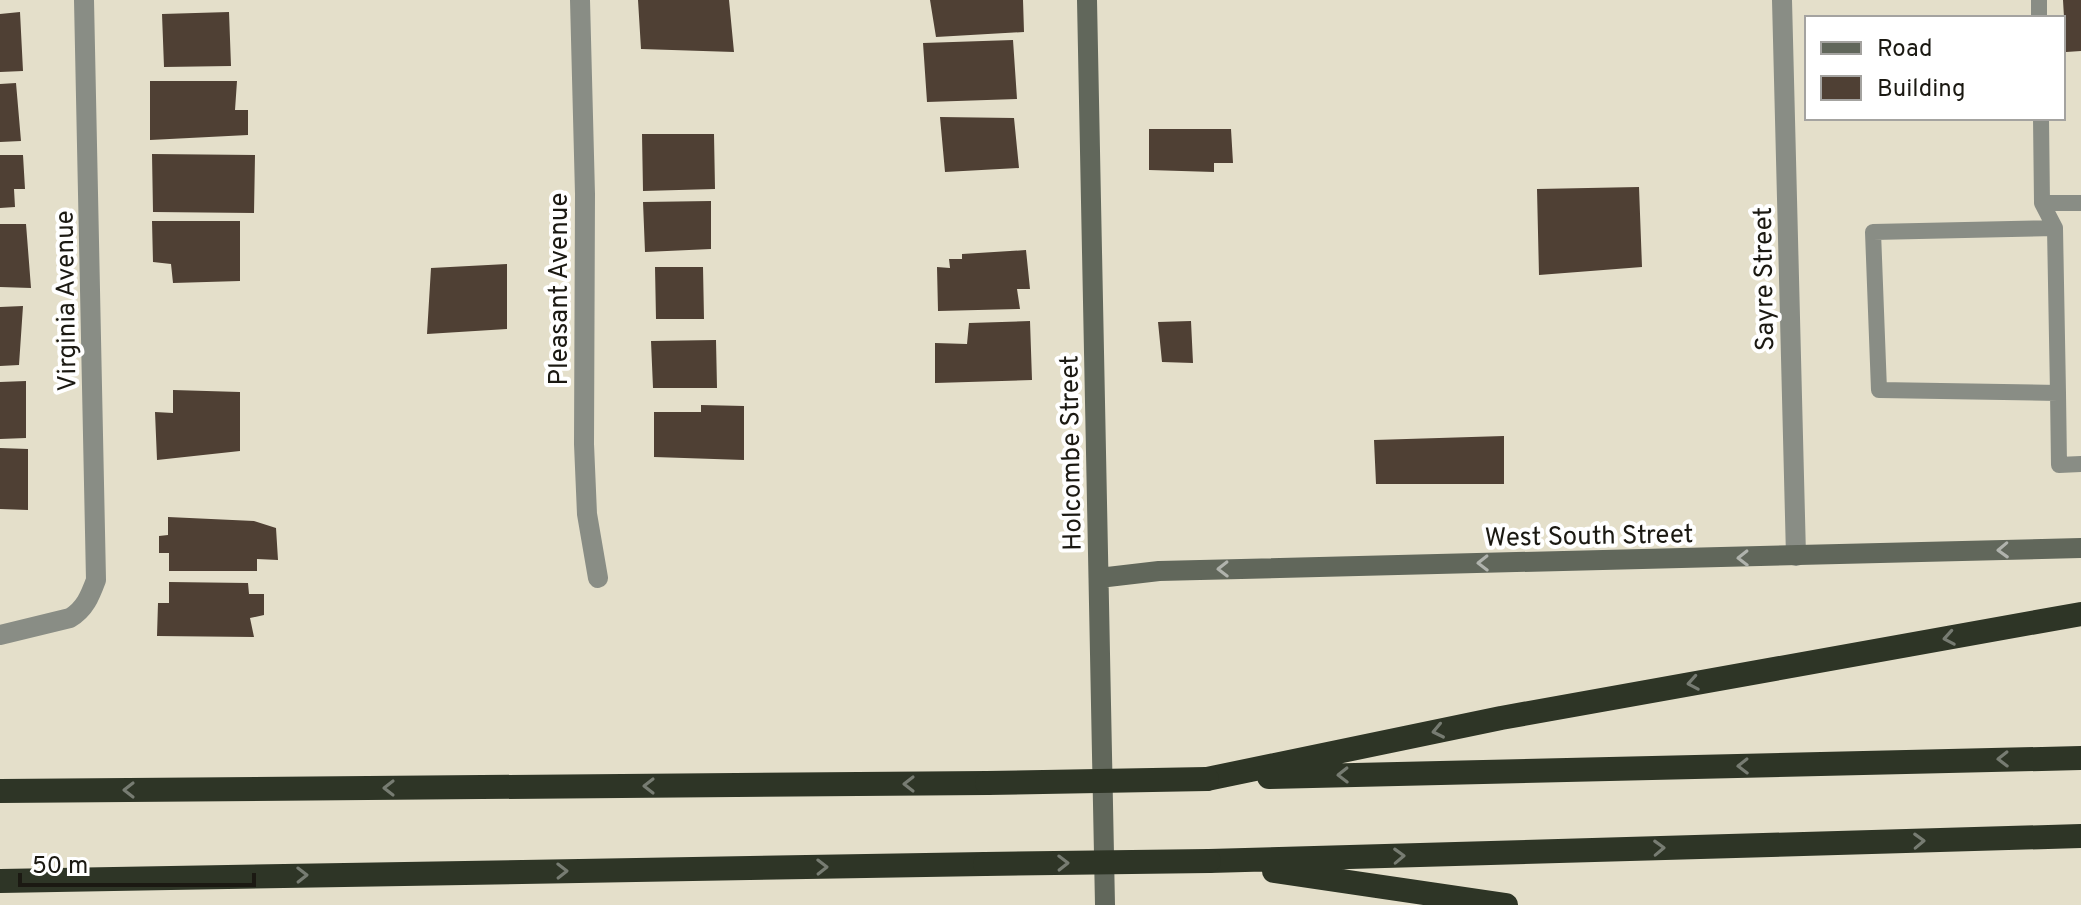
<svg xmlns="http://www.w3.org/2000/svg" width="2081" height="905" font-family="Overpass,sans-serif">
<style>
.building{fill:#4f4034}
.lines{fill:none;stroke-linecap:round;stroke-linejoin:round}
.lane{stroke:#898d85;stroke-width:16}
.street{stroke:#898d85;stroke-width:20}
.secondary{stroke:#61675b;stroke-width:20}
.highway{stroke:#2e3526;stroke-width:24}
.highway-bridge{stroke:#2e3526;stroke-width:24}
.oneway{stroke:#b0b3ad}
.oneway2{stroke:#777c72}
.labels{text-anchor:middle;stroke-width:8;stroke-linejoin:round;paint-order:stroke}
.street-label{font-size:26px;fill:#1b1912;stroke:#fff}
</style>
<rect width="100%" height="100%" fill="#e4dfca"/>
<path class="building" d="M 638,0 L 729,0 L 734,52 L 641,49 Z
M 930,0 L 1023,0 L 1024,32 L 936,37 Z
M 2063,0 L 2081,0 L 2081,51 L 2066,52 Z
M 20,12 L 23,71 L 0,72 L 0,14 Z
M 229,12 L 231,66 L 164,67 L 162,14 Z
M 1013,40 L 1017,99 L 927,102 L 923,43 Z
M 150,81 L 237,81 L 235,110 L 248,110 L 248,135 L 150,140 Z
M 16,83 L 21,141 L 0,142 L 0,84 Z
M 940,117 L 1014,118 L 1019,168 L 945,172 Z
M 1149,129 L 1231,129 L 1233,163 L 1214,163 L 1214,172 L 1149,170 Z
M 642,134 L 714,134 L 715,189 L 643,191 Z
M 152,154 L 255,155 L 254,213 L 153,212 Z
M 0,155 L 23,155 L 25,189 L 14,189 L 15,207 L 0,208 Z
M 1639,187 L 1642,267 L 1539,275 L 1537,189 Z
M 711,201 L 711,249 L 645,252 L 643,202 Z
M 152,221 L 240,221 L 240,281 L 173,283 L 171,264 L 153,262 Z
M 0,224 L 26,224 L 31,288 L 0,287 Z
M 1026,250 L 1030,289 L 1017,289 L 1020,309 L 938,311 L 937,267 L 950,268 L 949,259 L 962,259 L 962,254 Z
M 507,264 L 507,329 L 427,334 L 431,268 Z
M 655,267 L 703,267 L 704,319 L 656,319 Z
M 23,306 L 19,365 L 0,366 L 0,307 Z
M 1030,321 L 1032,380 L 935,383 L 935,343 L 967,344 L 969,323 Z
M 1191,321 L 1193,363 L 1162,362 L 1158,322 Z
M 716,340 L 717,388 L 653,388 L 651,341 Z
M 26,381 L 26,438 L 0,439 L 0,382 Z
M 173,390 L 240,392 L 240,451 L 157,460 L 155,412 L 173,413 Z
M 701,405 L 744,406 L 744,460 L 654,457 L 654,412 L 701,412 Z
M 1504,436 L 1504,484 L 1376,484 L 1374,440 Z
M 0,448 L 28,449 L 28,510 L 0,509 Z
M 168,517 L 254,521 L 276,528 L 278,560 L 257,559 L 257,571 L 169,571 L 169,553 L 159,553 L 159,536 L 168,535 Z
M 169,582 L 248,583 L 249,594 L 264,594 L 264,615 L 250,618 L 254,637 L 157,636 L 158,603 L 169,603 Z"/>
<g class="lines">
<path class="lane" d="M 2039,0 L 2039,18
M 2041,118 L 2042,203 L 2081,203
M 2042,203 L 2055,228 L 1873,232 L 1879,390 L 2058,393 L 2059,465 L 2081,464
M 2055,228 L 2058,393"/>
<path class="street" d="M 580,0 L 585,194 L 584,444 L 587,514 L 598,578
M 1782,0 L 1796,556
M 0,635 L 70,618 C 85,609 90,596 96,580 L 84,0"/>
<path class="secondary" d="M 1087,0 L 1105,905
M 1099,578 L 1159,571 L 2081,548"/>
<path class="highway" d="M 1269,777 L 2081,758
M 1207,779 L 1501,718 L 2081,614
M 0,791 L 987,783
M 1209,861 L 2081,836
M 1274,871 L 1506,905
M 0,881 L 985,864"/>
<path class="highway-bridge" d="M 987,783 L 1207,779
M 985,864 L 1209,861"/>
</g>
<defs><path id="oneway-chevron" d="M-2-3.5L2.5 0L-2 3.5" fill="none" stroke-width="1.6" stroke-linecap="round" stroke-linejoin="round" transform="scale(2)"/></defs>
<g class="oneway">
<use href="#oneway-chevron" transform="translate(2003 550) rotate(178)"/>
<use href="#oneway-chevron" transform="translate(1743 558) rotate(179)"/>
<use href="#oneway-chevron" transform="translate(1483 563) rotate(179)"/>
<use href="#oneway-chevron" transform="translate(1223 569) rotate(179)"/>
</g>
<g class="oneway2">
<use href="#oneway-chevron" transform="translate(1949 638) rotate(170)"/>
<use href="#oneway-chevron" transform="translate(1693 683) rotate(170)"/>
<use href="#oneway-chevron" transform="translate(1438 731) rotate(168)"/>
<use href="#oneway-chevron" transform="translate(2003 759) rotate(179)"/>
<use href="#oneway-chevron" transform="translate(1743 766) rotate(179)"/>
<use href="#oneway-chevron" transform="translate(1343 775) rotate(179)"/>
<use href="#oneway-chevron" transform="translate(909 784) rotate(180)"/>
<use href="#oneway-chevron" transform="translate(649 786) rotate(180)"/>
<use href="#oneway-chevron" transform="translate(389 788) rotate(180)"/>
<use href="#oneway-chevron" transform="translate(129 790) rotate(180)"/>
<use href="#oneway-chevron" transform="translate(1919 841) rotate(-2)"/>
<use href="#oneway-chevron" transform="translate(1659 848) rotate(-2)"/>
<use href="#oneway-chevron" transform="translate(1399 856) rotate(-2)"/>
<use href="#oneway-chevron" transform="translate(1063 863) rotate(-1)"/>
<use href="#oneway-chevron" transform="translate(822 867) rotate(-1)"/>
<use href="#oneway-chevron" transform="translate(562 871) rotate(-1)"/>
<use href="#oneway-chevron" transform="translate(302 875) rotate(-1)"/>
</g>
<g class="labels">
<g class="street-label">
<text transform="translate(1763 279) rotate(-91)" y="9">Sayre Street</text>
<text transform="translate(558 289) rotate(-90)" y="9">Pleasant Avenue</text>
<text transform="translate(65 301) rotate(-91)" y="9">Virginia Avenue</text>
<text transform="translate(1070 453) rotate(-91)" y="9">Holcombe Street</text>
<text transform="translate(1589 535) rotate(-1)" y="9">West South Street</text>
</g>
</g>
<rect x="1805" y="16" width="260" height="104" fill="#ffffff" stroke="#a4a3a0" stroke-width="2"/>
<rect x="1821" y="42" width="40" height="12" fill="#61675b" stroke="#a4a3a0" stroke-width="2"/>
<text x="1877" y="56" font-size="24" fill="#1b1912">Road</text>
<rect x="1821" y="76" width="40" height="24" fill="#4f4034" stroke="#a4a3a0" stroke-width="2"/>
<text x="1877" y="96" font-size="24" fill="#1b1912">Building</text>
<path d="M20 873v12h234v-12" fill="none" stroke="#1b1912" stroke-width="4"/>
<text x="32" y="873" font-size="24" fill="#1b1912" stroke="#ffffff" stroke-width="6" paint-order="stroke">50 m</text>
</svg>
